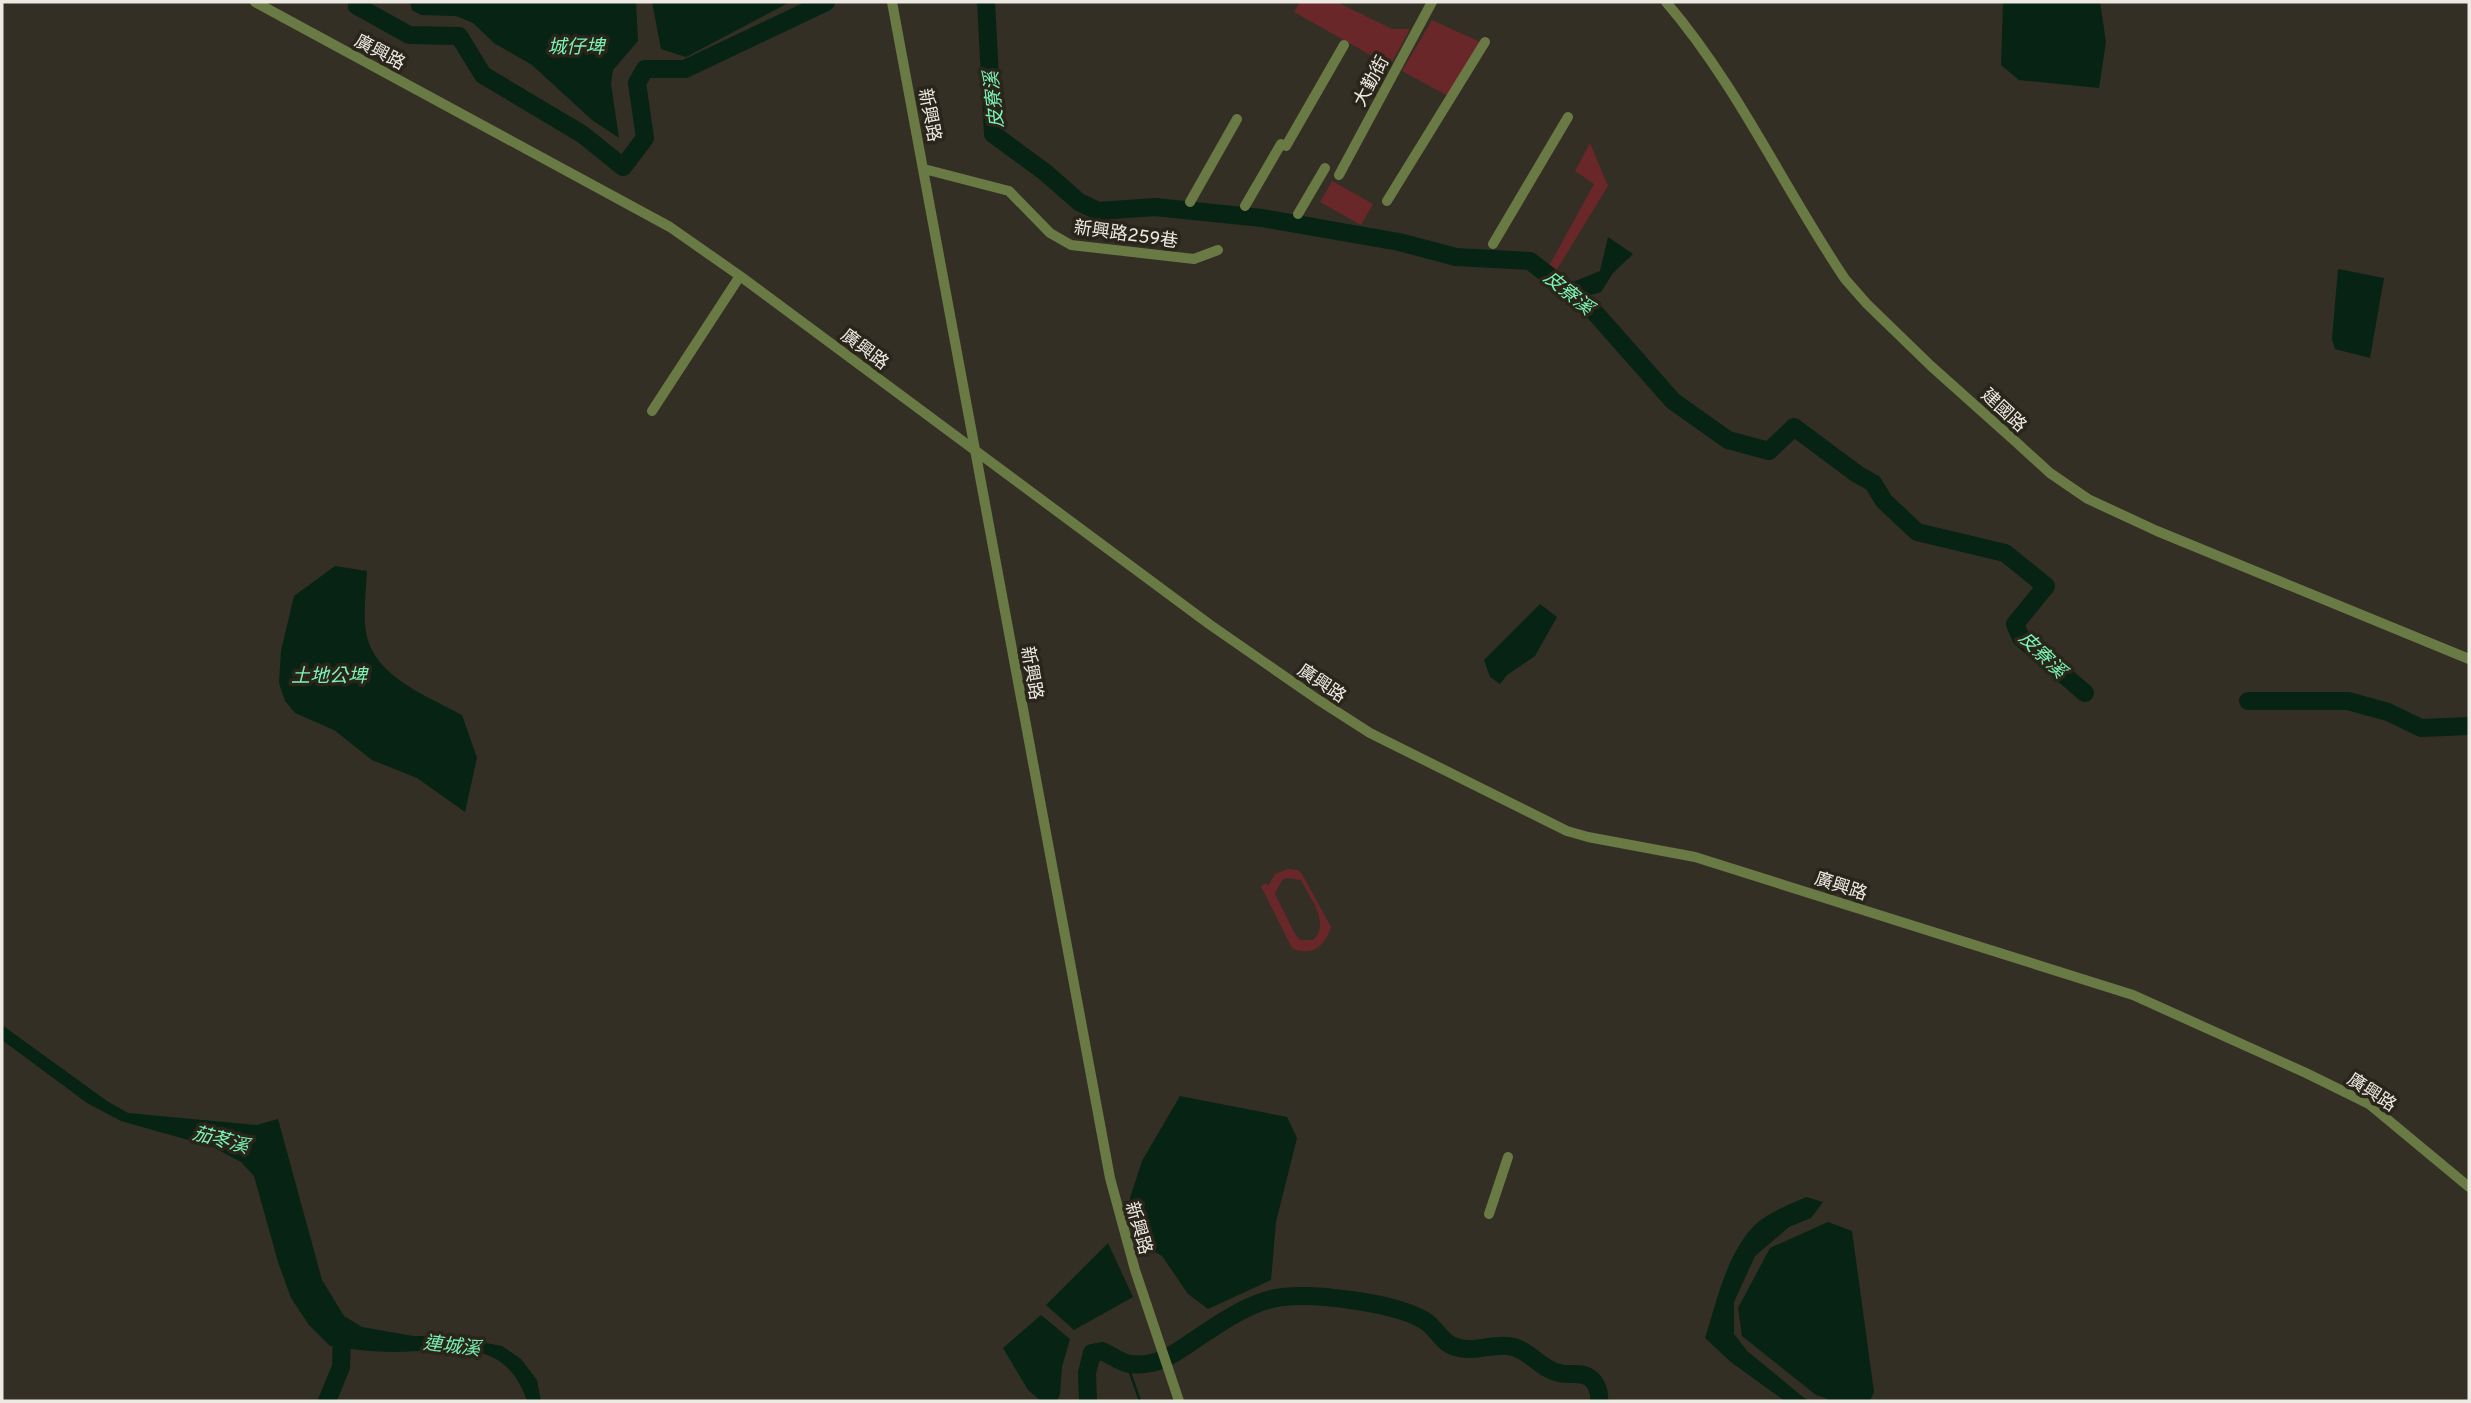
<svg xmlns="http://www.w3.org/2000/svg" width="2471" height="1403" font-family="Overpass,'Noto Sans TC',sans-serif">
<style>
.green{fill:#692729;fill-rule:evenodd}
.water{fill:#062314}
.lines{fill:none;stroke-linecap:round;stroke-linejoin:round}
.stream{stroke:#062314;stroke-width:2.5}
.river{stroke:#062314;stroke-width:18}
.minor{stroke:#697a45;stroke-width:10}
.labels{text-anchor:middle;stroke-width:7;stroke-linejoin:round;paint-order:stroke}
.street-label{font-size:18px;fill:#edeae3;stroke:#29251b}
.water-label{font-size:19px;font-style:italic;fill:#7af3b3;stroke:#29251b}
</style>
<rect width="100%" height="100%" fill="#332f24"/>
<path class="green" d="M 1300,2 L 1337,2 L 1392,29 L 1410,29 L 1390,66 L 1294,12 Z
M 1432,20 L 1480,42 L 1448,96 L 1402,71 Z
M 1590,143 L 1608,186 L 1556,271 L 1549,266 L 1594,184 L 1575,171 Z
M 1332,181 L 1373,204 L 1361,225 L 1320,202 Z
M 1288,869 L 1298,870 L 1302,874 L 1331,927 C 1325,947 1311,957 1292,948 L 1261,886 L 1266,883 L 1268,886 L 1275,874 ZM 1288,878 L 1301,880 C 1310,898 1331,924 1313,940 L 1300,940 L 1295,934 L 1275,894 L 1282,880 Z"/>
<path class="water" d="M 410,2 L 636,2 L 638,41 L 613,70 L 611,84 L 619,138 L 592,120 L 532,65 L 494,43 L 473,23 L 456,16 L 421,15 L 412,10 Z
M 652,2 L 790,2 L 686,57 L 661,49 Z
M 2003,2 L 2100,2 L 2106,42 L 2099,88 L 2019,80 L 2001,65 Z
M 1608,237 L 1633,254 L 1613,273 L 1601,292 L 1587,296 L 1573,282 L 1600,271 Z
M 2338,269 L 2384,278 L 2370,358 L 2335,349 L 2332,339 Z
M 335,566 L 367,571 C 366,590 363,613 366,632 C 374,677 426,695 462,715 L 477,758 L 465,812 L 417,778 L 372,760 L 334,730 L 295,713 L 285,701 L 279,683 L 281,651 L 294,596 Z
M 1540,604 L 1557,617 L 1535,656 L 1507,675 L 1500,684 L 1490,677 L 1484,660 Z
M 2,1025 L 107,1101 L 128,1113 L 257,1125 L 278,1119 L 322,1280 L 344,1316 L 362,1327 L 413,1336 L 448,1336 L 502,1346 L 521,1359 L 537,1380 L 541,1401 L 527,1401 C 504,1334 451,1352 395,1352 C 373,1352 351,1349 330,1346 L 309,1325 L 291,1298 L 278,1262 L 254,1176 L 241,1162 L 213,1147 L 121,1121 L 87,1103 L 2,1040 Z
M 1180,1096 L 1287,1117 L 1297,1138 L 1276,1222 L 1271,1280 L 1208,1309 L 1188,1294 L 1162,1256 L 1135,1240 L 1130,1198 L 1142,1161 Z
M 1806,1197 L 1823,1202 L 1811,1218 L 1789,1227 L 1755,1256 L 1734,1302 L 1734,1334 L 1747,1351 L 1808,1401 L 1785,1401 L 1732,1363 L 1705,1338 C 1717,1301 1726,1256 1753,1227 C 1766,1213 1789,1205 1806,1197 Z
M 1828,1222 L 1852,1231 L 1874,1392 L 1870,1401 L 1833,1401 L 1816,1395 L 1742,1336 L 1738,1308 L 1770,1248 Z
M 1108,1243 L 1133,1297 L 1074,1330 L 1046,1305 Z
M 1041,1315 L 1070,1339 L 1062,1367 L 1060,1394 L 1057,1401 L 1041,1401 L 1028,1390 L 1003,1348 Z"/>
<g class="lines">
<path class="stream" d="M 1127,1364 L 1140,1401"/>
<path class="river" d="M 358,2 L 357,6 L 409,35 L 459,36 L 483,75 L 582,134 L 623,167 L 645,138 L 637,83 L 645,69 L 685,69 L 826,2
M 986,2 L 993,134 L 1046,173 L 1079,202 L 1098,211 L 1155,207 L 1262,218 L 1399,242 L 1456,257 L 1530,261 L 1590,307 L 1673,401 L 1728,440 L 1769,451 L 1794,427 L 1857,474 L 1873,483 L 1884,501 L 1917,532 L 2005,553 L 2046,586 L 2015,624 L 2021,638 L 2085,693
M 2248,701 L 2348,701 L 2388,712 L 2421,728 L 2469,726
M 327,1401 L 341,1367 L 342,1337
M 1088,1401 L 1087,1373 L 1092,1353 L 1102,1351 C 1111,1355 1121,1363 1130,1364 C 1160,1368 1179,1350 1202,1335 C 1226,1319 1254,1300 1283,1297 C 1317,1293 1401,1303 1428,1323 C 1438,1331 1442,1343 1456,1347 C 1473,1353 1490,1344 1508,1346 C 1528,1348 1540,1369 1559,1373 C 1569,1376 1581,1371 1590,1378 C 1597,1383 1600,1393 1599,1401"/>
<path class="minor" d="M 255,2 L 670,227 L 740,276 L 1209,624 L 1317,699 L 1370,733 L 1567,831 L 1588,837 L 1695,857 L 2133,995 L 2306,1073 L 2369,1104 L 2469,1187
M 892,2 L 1110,1178 L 1135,1270 L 1179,1401
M 1666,2 C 1738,86 1783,187 1845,279 L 1867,304 L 1931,366 L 2016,442 L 2050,473 L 2088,499 L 2157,531 L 2469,659
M 1286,146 L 1344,45
M 924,169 L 1009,191 L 1050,233 L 1071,245 L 1194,259 L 1218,250
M 1339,175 L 1432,2
M 1387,201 L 1485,42
M 1190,202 L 1237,119
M 1245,206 L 1281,144
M 1298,214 L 1325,168
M 1493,244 L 1568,117
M 652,411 L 740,276
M 1489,1214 L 1508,1157"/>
</g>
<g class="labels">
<g class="street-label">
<text transform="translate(380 52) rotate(28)" y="6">廣興路</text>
<text transform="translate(1371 81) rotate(-62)" y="6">大勤街</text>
<text transform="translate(930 115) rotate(79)" y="6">新興路</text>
<text transform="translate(1126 234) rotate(8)" y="6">新興路259巷</text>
<text transform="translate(865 349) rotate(37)" y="6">廣興路</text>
<text transform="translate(2004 410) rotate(43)" y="6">建國路</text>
<text transform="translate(1032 673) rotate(80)" y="6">新興路</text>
<text transform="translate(1322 683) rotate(34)" y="6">廣興路</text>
<text transform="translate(1841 886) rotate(18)" y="6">廣興路</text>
<text transform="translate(2372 1092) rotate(33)" y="6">廣興路</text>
<text transform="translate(1139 1228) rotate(74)" y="6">新興路</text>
</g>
<g class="water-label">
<text x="576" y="53">城仔埤</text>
<text transform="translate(993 100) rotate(-96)" y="7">皮寮溪</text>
<text transform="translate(1569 292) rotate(39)" y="7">皮寮溪</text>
<text transform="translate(2043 654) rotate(44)" y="7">皮寮溪</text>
<text x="329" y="682">土地公埤</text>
<text transform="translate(221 1139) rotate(15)" y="7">茄苳溪</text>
<text transform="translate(452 1345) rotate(7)" y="7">連城溪</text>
</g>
</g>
<rect width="2471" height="1403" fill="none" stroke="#edeae3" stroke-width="7"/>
</svg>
